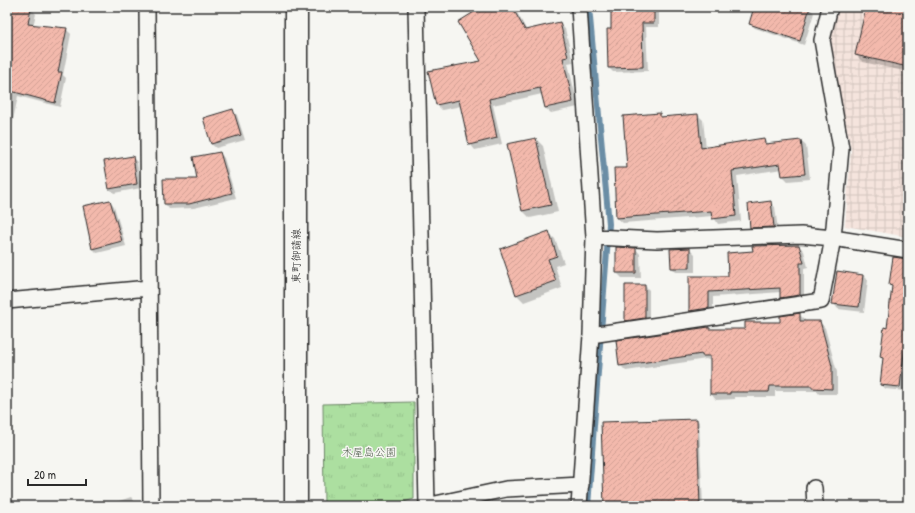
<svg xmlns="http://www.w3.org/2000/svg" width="915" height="513" font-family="'Patrick Hand','Klee One',sans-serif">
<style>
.industrial{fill:url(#industrial-grid)}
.park{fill:url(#park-tufts);stroke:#6c8566}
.shadow{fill:#0003}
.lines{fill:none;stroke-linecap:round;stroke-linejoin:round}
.stream{stroke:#6b8da5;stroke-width:6}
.building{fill:url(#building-hatch);stroke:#2b2b2b}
.street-casing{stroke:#2b2b2b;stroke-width:18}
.secondary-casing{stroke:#2b2b2b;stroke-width:25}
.street{stroke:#f6f6f2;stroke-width:15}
.secondary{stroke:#f6f6f2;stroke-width:22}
.labels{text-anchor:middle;stroke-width:3;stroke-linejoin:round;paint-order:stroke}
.street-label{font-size:11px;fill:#2b2b2b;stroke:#f6f6f2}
.park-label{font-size:11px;fill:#4b5848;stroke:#f6f6f2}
</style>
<defs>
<pattern id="industrial-grid" width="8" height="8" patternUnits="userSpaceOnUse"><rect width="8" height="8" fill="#f5e4dd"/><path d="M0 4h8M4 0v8" fill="none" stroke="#d2c4be"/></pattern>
<pattern id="park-tufts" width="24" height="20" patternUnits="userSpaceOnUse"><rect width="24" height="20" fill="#acdfa0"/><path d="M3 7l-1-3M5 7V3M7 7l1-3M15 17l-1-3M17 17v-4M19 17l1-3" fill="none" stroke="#94c08a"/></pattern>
<pattern id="building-hatch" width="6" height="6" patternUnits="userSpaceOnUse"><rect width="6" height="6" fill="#f3b9ac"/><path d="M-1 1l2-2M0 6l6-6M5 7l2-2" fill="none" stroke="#d09f94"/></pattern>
</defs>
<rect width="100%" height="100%" fill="#f6f6f2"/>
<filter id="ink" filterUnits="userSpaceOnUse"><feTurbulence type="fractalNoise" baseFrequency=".025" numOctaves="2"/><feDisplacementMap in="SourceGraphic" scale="8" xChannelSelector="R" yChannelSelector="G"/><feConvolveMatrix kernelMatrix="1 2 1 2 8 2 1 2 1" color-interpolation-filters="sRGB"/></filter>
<g filter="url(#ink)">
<path class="industrial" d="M 837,7 L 908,7 L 908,237 L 845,226 L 851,150 L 829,39 Z"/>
<path class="park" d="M 414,402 L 414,499 L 390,506 L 324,506 L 323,404 Z"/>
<path class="shadow" d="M 9,7 L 31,9 L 36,14 L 33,26 L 66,29 L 71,34 L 63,75 L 66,78 L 60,107 L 18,96 L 12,125 L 7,124 L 7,16 Z
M 473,7 L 514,7 L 527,31 L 559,23 L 565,29 L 573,62 L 568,63 L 578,107 L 551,113 L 545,108 L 542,94 L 493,105 L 502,144 L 475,150 L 470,144 L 461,106 L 442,110 L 437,105 L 429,71 L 483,62 L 476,12 Z
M 612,7 L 659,7 L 659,27 L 646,27 L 648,71 L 613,72 L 609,68 L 612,30 Z
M 755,7 L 809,8 L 814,13 L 804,45 L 755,28 L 750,24 Z
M 867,7 L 908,7 L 908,72 L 863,62 L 856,55 Z
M 232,110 L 237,115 L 245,140 L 216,148 L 211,144 Z
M 660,114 L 663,118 L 698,115 L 703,120 L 706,148 L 763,140 L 768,144 L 801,141 L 806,146 L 810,179 L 788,181 L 783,176 L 782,169 L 737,176 L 741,221 L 718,224 L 713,216 L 623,223 L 617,218 L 628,169 Z
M 536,139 L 543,146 L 558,212 L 530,218 L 523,211 L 508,145 Z
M 220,153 L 224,158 L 236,198 L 194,208 L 169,209 L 165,204 L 198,180 Z
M 132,157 L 137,162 L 141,188 L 114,193 L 109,188 Z
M 110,201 L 114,206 L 126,246 L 97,253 L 93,249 Z
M 770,202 L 775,207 L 778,231 L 756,232 L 751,227 Z
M 548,232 L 555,239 L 564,263 L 555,266 L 562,288 L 524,302 L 517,295 L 501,249 Z
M 799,246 L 804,251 L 808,267 L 804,268 L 804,300 L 786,302 L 781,298 L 781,292 L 713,297 L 713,313 L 695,316 L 690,311 L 690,277 L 729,277 L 754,252 Z
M 617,248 L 636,249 L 640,254 L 641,278 L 622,278 L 617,273 Z
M 690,249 L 695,254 L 695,272 L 676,272 L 672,268 Z
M 908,260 L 908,362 L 905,391 L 886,389 L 881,385 L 884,360 L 881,357 L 888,329 L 893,288 L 890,285 Z
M 863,275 L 868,280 L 864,312 L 838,309 L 834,304 Z
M 645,286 L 649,290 L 649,322 L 631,325 L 626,320 Z
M 799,314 L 805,320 L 805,322 L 820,322 L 825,328 L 837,372 L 837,394 L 819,394 L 817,391 L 775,391 L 775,397 L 735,397 L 735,399 L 716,400 L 711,394 L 711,361 L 706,359 L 626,371 L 620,365 L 709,328 L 711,330 L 746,330 L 781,322 Z
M 7,336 L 8,337 L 7,367 Z
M 697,420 L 699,422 L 703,506 L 605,506 Z
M 131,497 L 138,506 L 111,506 L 110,504 Z
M 908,504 L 908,506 L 890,506 Z"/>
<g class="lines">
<path class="stream" d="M 588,506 L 609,224 L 589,7"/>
</g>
<path class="building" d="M 7,7 L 31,8 L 28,24 L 67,28 L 58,72 L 62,72 L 55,103 L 7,90 Z
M 472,7 L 512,7 L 525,30 L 560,22 L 568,57 L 563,58 L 573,102 L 545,108 L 540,88 L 489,99 L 497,138 L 469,145 L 459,100 L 436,105 L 428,71 L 481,61 L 458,22 L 474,12 Z
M 611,7 L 654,7 L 654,23 L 642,23 L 643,67 L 608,68 L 607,29 L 611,29 Z
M 754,7 L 810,7 L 800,41 L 749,24 Z
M 866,7 L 908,7 L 908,67 L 855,55 Z
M 233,109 L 241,135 L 211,144 L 203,118 Z
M 660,113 L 660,117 L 698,114 L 701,148 L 764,138 L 765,144 L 801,140 L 805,174 L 782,176 L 780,164 L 732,171 L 736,216 L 712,219 L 711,211 L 616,218 L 614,168 L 627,168 L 623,116 Z
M 536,138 L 551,205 L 522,211 L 507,144 Z
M 220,152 L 232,193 L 189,204 L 164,204 L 163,179 L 197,179 L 193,157 Z
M 133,156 L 137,184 L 109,189 L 104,161 Z
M 110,200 L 122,241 L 92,249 L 83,206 Z
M 771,201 L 774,227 L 750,228 L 748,204 Z
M 549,231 L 557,256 L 548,259 L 556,281 L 516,295 L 500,249 Z
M 799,245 L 804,263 L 800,263 L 800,295 L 780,298 L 780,288 L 709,292 L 709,308 L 689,311 L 689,276 L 728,276 L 727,253 L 753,251 L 752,246 Z
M 616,247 L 636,248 L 636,273 L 616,273 Z
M 690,248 L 690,268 L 671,268 L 670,249 Z
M 893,257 L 908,259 L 908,319 L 900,387 L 880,385 L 883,358 L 880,357 L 884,327 L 887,328 L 892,286 L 889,285 Z
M 837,271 L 863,275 L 859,307 L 832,304 Z
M 625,285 L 645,285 L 645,318 L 625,321 Z
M 800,313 L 800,321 L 820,321 L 832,366 L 832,389 L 812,388 L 812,386 L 770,386 L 769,392 L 730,392 L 730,394 L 710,394 L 710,356 L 702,356 L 702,354 L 619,366 L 616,340 L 709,327 L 709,329 L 745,329 L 745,322 L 780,322 L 780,316 Z
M 697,419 L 700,506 L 604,506 L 601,422 Z"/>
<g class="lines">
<defs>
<path id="street" d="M 147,7 L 151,506
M 416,7 L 427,505
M 579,7 L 594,237 L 591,335 L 579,506
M 594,237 L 657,240 L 801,235 L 833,238 L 908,250
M 7,301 L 149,288
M 591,335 L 821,301 L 833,238 L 841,148 L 822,40 L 830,7
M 814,488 L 815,506
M 426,506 L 506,489 L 581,485"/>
<path id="secondary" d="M 296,7 L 296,506"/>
</defs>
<use href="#street" class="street-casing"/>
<use href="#secondary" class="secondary-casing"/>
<use href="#street" class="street"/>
<use href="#secondary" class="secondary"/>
</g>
</g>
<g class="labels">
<g class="street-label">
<text transform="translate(296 256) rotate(-90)" y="4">東町御請線</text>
</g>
<g class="park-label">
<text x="369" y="456">木屋島公園</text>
</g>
</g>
<rect width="915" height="513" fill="none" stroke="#f6f6f2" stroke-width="24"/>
<rect x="12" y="12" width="891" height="489" fill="none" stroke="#2b2b2b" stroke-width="1.5" filter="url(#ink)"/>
<path d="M28 479v6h58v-6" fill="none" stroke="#2b2b2b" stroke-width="2"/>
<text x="34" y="479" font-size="12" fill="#2b2b2b" stroke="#f6f6f2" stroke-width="3" paint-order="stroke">20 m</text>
</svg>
